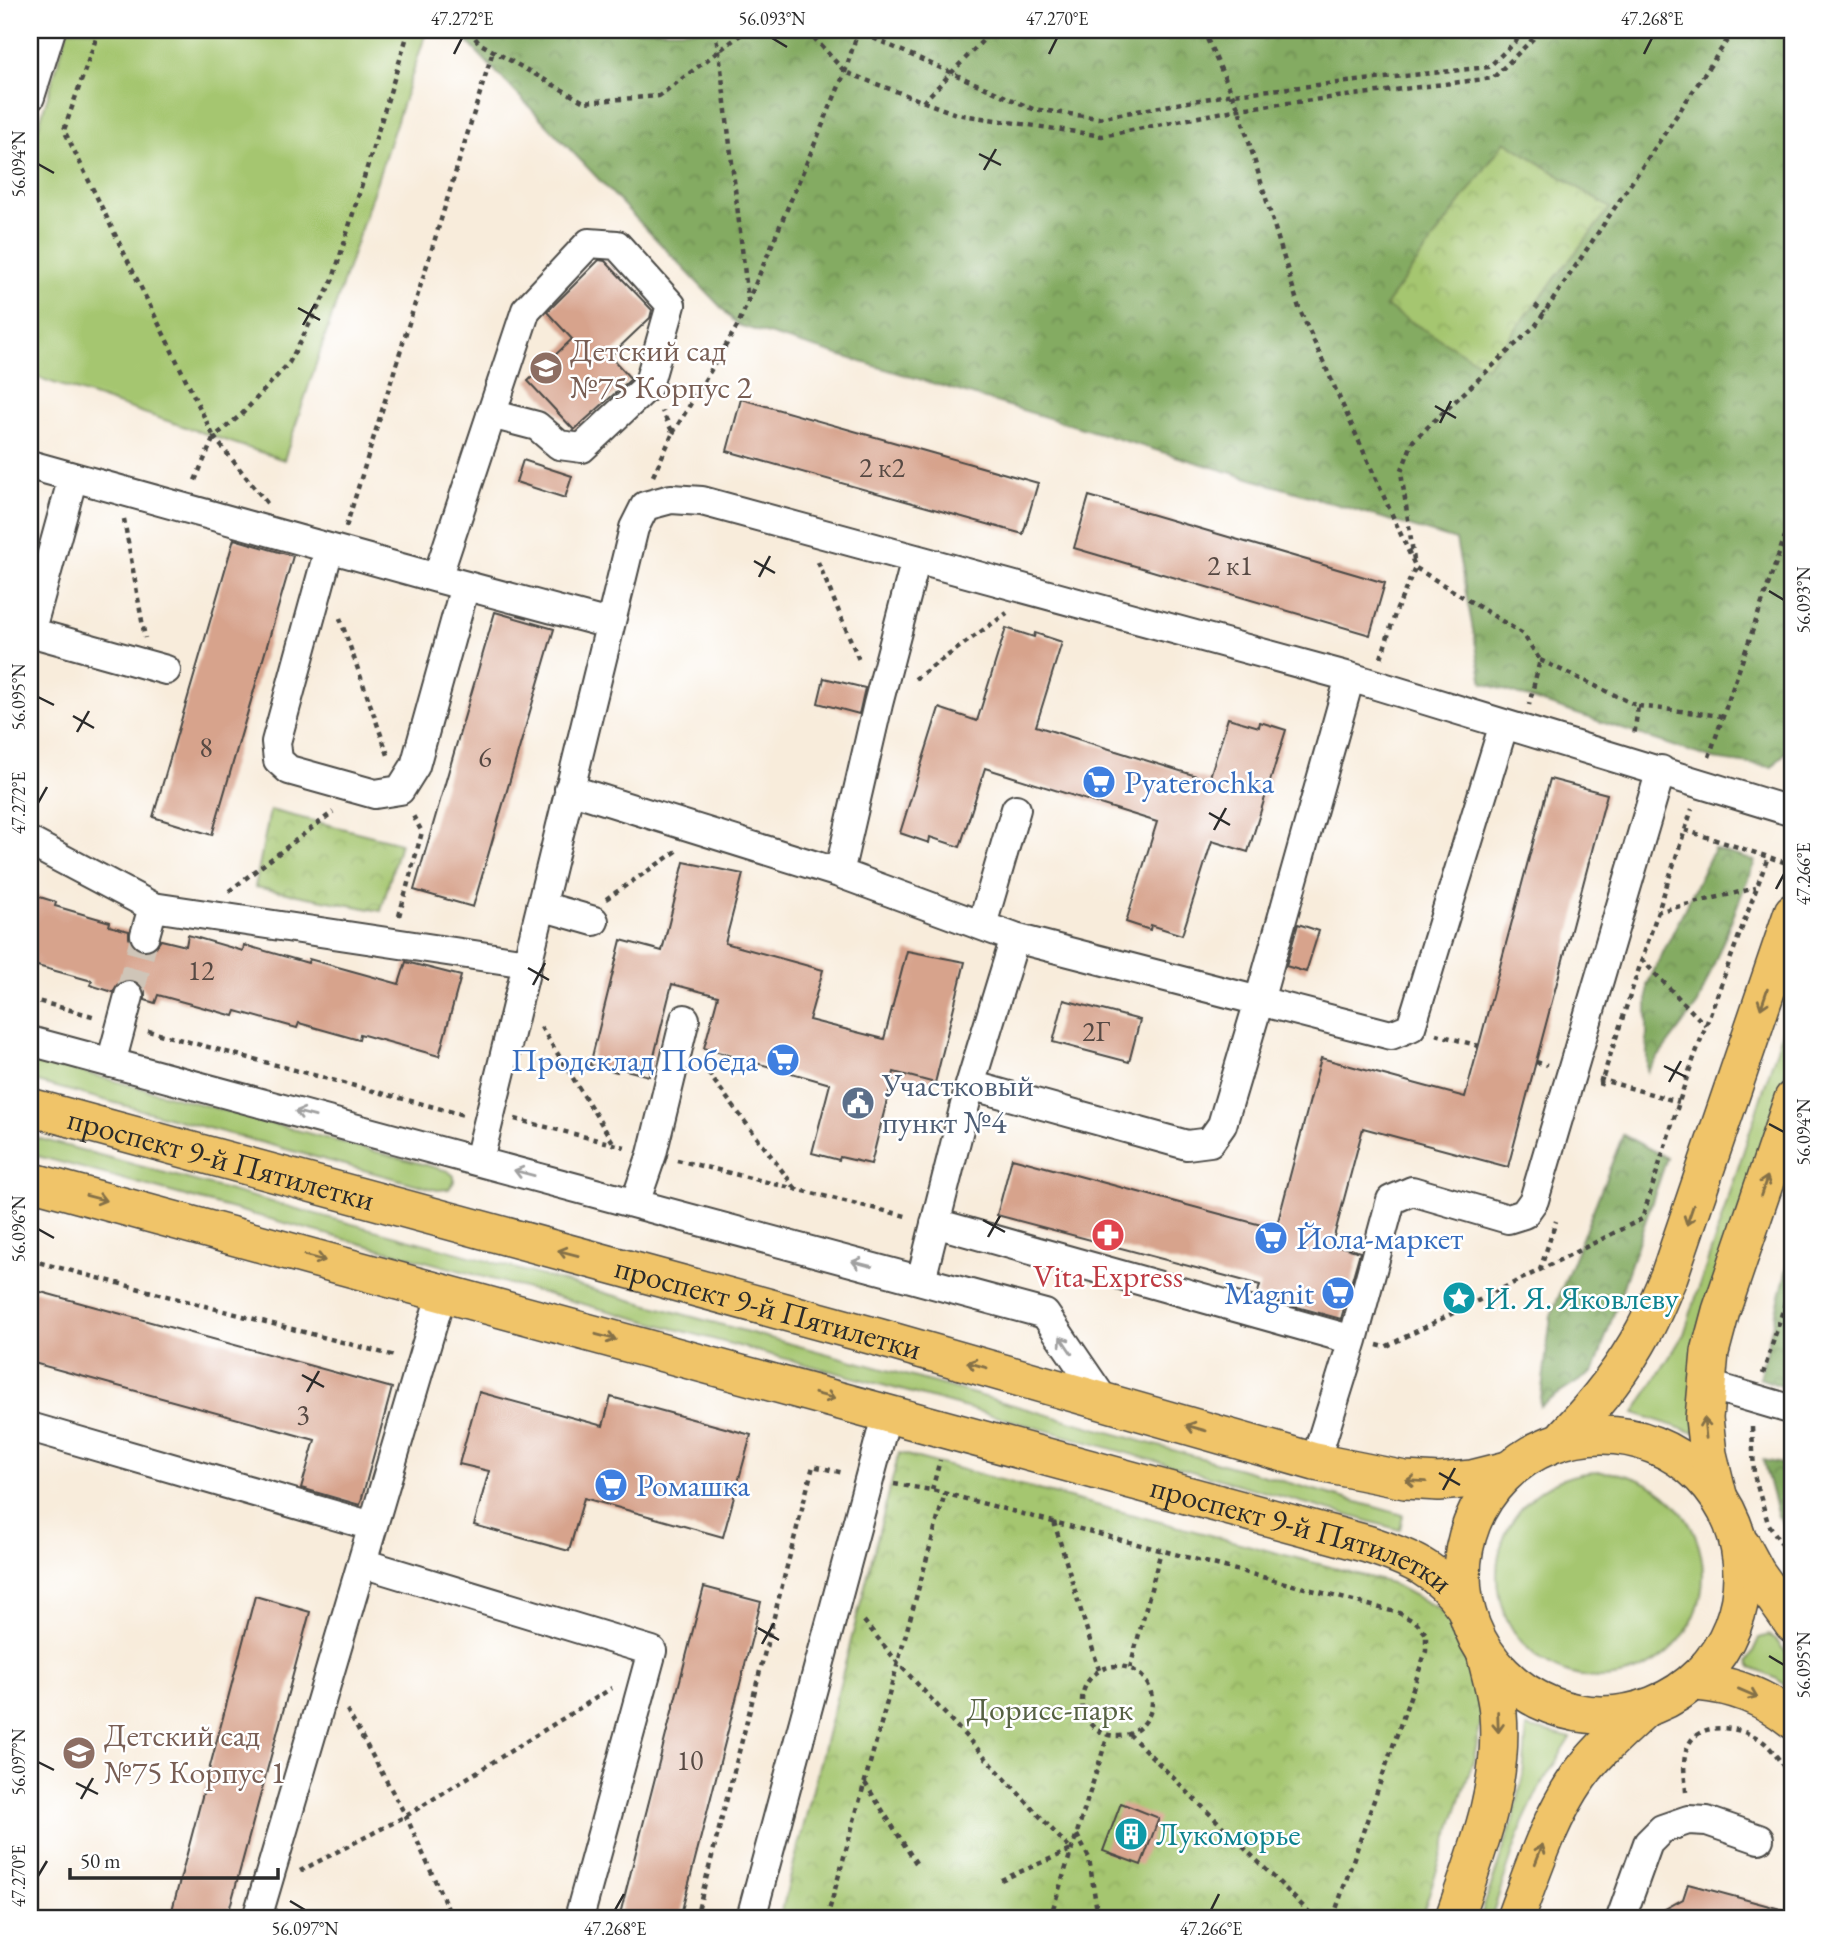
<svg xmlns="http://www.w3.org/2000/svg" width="1823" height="1948" font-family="'EB Garamond',serif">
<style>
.grass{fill:#a5c66f;stroke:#68784d;stroke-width:2}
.forest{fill:url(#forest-crowns);stroke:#586b46;stroke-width:2}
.park{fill:url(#park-crowns);stroke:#68784d;stroke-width:2}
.building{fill:#d7a38c}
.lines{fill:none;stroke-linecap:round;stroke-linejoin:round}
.minor-tunnel{stroke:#cfc5b8;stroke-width:28;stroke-dasharray:28 14;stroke-linecap:butt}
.minor-casing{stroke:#4a4845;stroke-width:32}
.major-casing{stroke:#4a4845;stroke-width:40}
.path{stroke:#4a4845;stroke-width:4.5;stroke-dasharray:5 5;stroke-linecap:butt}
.minor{stroke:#fff;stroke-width:28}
.major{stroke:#f0c469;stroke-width:37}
.oneway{stroke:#847047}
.oneway2{stroke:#a0a0a0}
.ticks{fill:none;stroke:#2b2b2b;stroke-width:2.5}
.labels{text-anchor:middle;stroke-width:5;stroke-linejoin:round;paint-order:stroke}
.number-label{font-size:28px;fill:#564943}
.education-label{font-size:32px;fill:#785e54;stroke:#fff;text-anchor:start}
.shop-label{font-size:32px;fill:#366cbe;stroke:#fff;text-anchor:start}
.service-label{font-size:32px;fill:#4e5e75;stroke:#fff;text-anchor:start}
.street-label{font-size:32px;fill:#2b2b2b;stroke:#fff}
.health-label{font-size:32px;fill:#be3a42;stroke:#fff}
.culture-label{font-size:32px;fill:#0d838f;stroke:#fff;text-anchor:start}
.park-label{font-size:32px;fill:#566143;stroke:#fff}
.neatline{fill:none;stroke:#2b2b2b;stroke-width:2.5}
.ticks-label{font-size:18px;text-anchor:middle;fill:#2b2b2b}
</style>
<defs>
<pattern id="forest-crowns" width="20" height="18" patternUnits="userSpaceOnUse" patternTransform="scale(1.75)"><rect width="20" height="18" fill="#84ab62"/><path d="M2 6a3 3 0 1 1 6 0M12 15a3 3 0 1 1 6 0" fill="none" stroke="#6c8b51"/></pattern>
<pattern id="park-crowns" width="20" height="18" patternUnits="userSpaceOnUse" patternTransform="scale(1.75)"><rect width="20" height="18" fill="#a5c66f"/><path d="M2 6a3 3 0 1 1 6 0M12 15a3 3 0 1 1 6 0" fill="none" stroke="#8eaa60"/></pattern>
</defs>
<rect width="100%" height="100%" fill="#fff"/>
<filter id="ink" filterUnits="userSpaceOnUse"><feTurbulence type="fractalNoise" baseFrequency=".0143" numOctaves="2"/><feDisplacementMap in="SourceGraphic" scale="14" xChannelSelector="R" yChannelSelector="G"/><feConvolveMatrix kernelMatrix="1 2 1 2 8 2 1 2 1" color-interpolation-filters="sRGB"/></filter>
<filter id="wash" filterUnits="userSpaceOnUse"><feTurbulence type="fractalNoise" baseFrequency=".00686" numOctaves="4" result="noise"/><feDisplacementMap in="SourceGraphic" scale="28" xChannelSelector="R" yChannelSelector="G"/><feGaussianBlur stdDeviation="1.57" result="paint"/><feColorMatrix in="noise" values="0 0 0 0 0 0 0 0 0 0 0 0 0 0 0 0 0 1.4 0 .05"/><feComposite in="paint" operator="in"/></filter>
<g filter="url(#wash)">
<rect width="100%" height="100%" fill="#f8ecdb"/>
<path class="grass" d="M 68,30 L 427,30 L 284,460 L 30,375 L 30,154 Z
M 1793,999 L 1793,1049 L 1700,1337 L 1695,1433 L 1634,1413 L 1684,1334 Z
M 30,1058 L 448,1171 L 454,1176 L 454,1182 L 449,1189 L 437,1190 L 30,1080 Z
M 30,1136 L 960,1390 L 1403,1515 L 1400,1530 L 956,1405 L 30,1154 Z
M1497 1575a103 103 0 1 1 206 0a103 103 0 1 1-206 0Z
M 1769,1635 L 1776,1640 L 1793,1661 L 1793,1690 L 1775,1678 L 1751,1668 L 1748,1662 L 1759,1638 Z
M 1527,1727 L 1571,1738 L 1539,1788 L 1523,1822 L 1491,1918 L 1480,1918 L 1513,1821 L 1523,1776 Z"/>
<path class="forest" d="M 456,30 L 1793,30 L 1793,744 L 1772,767 L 1713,759 L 1483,683 L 1456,540 L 738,325 Z
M 1714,849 L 1755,861 L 1698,1004 L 1647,1072 L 1647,985 Z
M 1623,1135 L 1667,1158 L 1594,1371 L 1540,1406 L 1551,1316 Z
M 1793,1259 L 1793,1390 L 1759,1378 L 1788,1265 Z
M 1763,1460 L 1793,1466 L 1793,1537 L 1778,1516 Z"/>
<path class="park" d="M 1505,141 L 1610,208 L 1486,367 L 1385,306 Z
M 270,810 L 400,843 L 381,911 L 255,887 Z
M 899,1453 L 1391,1583 L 1456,1618 L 1489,1679 L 1474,1758 L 1421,1918 L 780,1918 Z"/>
<g id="blocks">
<path class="building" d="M 599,260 L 605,261 L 652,310 L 650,318 L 610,356 L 631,379 L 574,430 L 528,381 L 572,339 L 547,312 Z
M 741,399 L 1038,483 L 1023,534 L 727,451 Z
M 523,460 L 572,476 L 565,498 L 516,482 Z
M 1089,496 L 1385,583 L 1370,635 L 1074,548 Z
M 234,539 L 293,556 L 212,835 L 153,817 Z
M 495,612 L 554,629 L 473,907 L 414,890 Z
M 1006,628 L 1034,637 L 1035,633 L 1062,642 L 1036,726 L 1209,780 L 1228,718 L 1259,727 L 1260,722 L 1286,730 L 1248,852 L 1212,841 L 1182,935 L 1151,925 L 1150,930 L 1126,922 L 1157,822 L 985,768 L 960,847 L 930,837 L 929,843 L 900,833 L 939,708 L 977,721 Z
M 824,678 L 865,688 L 859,714 L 818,703 Z
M 1550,779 L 1607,794 L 1508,1167 L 1363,1128 L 1332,1244 L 1360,1252 L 1341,1319 L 1257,1296 L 1260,1285 L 997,1215 L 1012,1158 L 1276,1229 L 1321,1058 L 1465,1097 Z
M 684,862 L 743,874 L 725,943 L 823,970 L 809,1020 L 884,1039 L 907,951 L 965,962 L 935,1083 L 894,1072 L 871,1164 L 840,1157 L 839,1160 L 812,1153 L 830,1084 L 704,1048 L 718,996 L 672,984 L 649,1076 L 618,1068 L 617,1072 L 590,1065 L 621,940 L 662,951 Z
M 30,894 L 56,902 L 55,906 L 110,922 L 109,926 L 129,931 L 129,938 L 133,946 L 141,951 L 148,951 L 156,947 L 161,940 L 186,946 L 188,935 L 243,951 L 244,945 L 308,963 L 309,959 L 399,984 L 406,962 L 461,976 L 439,1056 L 360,1034 L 359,1040 L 299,1023 L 297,1028 L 236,1011 L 234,1016 L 158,995 L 155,1003 L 145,1000 L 145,991 L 140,984 L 134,980 L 124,980 L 117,985 L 113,992 L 90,985 L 92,981 L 30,964 Z
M 1298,924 L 1319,931 L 1306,972 L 1286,966 Z
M 1064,1000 L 1140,1020 L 1129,1062 L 1053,1042 Z
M 30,1289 L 392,1388 L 360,1505 L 301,1488 L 315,1440 L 30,1362 Z
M 479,1392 L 603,1426 L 611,1397 L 751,1435 L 723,1537 L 584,1498 L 569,1551 L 474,1525 L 489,1471 L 459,1464 Z
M 704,1587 L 761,1602 L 680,1918 L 619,1918 Z
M 255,1596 L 310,1612 L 227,1918 L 170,1918 Z
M 1121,1803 L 1159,1818 L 1141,1865 L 1103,1851 Z
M 1688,1884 L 1788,1911 L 1788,1918 L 1649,1918 L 1683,1899 Z"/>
</g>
</g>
<g filter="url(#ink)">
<use href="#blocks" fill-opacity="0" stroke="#4a4845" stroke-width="2"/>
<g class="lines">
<path class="minor-tunnel" d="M 129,996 L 145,935"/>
<defs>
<path id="minor" d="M 30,97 L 51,30
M 30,465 L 437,578 L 609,624
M 329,549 L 276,742 L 278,760 L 289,770 L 375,794 L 400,790 L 415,766 L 465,586
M 437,578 L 526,310 L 589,243 L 617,245 L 671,305 L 648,386 L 582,448 L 559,445 L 537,426 L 491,414
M 30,632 L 166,670
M 30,633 L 73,477
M 569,789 L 839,873 L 878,704 L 916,559
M 30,842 L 153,907 L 527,963
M 839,873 L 1015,938 L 1391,1035 L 1411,1027 L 1504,724
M 541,906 L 594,921
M 982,925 L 1016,809
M 145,935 L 153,907
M 30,1041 L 1045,1314 L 1105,1402
M 111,1063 L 129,996
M 970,1085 L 1187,1145 L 1210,1142 L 1222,1125 L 1259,1001 L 1350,677
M 479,1160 L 634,528 L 645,506 L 671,499 L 702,501 L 1350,677 L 1793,812
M 635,1203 L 652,1154 L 685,1019
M 935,1223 L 1353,1340
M 921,1280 L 970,1085 L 1015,938
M 1705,1384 L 1793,1410
M 30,1427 L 372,1526
M 1315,1462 L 1353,1340 L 1391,1200 L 1412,1191 L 1508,1219 L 1524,1214 L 1534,1200 L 1661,770
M 362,1563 L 652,1651 L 579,1918
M 257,1918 L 442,1292
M 751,1918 L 887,1413
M 1621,1918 L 1648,1843 L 1662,1829 L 1688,1820 L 1707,1821 L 1759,1839"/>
<g id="major">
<path id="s1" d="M 30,1107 L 881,1338 L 1315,1462 L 1405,1480 L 1439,1482 L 1472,1479 L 1508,1470"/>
<path id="s2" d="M 30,1181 L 1367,1544 C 1410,1558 1437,1569 1464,1606"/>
<circle cx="1602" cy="1575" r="140"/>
<path d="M 1565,1436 C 1596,1404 1623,1370 1644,1331 C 1654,1313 1661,1294 1669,1276 L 1793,912"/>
<path d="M 1718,1495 L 1708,1454 L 1704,1418 L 1710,1352 L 1721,1311 L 1793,1099"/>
<path d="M 1742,1546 L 1756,1572 L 1793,1624"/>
<path d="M 1697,1682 C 1734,1685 1764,1697 1793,1720"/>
<path d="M 1454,1918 C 1477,1852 1504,1785 1498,1714 C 1497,1695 1490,1675 1486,1656"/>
<path d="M 1515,1918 C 1533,1870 1549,1819 1579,1776 C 1597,1751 1621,1731 1643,1710"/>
</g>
</defs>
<use href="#minor" class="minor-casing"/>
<use href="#major" class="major-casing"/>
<path class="path" d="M 99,30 L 64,130 L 214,437 L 193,485
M 469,30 L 479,43 L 584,102 L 659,96 L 747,30
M 714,30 L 719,51 L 748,300
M 807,30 L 845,72 L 956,114 L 1102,136 L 1239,109 L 1493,78 L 1542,30
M 855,30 L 1033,109 L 1098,118 L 1233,94 L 1489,67 L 1527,30
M 1203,30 L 1239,109 L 1299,308 L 1416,568 L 1523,634 L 1540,660 L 1529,705
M 923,102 L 993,30
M 1535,305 L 1544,313
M 673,433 L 738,325 L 845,72 L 858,31
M 653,476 L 673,433 L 662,411
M 267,503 L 214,437 L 242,414 L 289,363 L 333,279 L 409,30
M 124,519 L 145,638
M 346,527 L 493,51
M 1414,560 L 1401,472 L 1413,441 L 1536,325 L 1734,30
M 818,562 L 859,660
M 340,618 L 388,755
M 1381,658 L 1396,611 L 1415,568
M 1540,660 L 1638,706 L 1634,737
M 915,679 L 1007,613
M 1638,706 L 1722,716
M 1709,757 L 1793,513
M 1685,830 L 1790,864
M 229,891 L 333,812
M 606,899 L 677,851
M 1656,912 L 1756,888
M 399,916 L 422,832 L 411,812
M 1641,959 L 1706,1026
M 30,999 L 96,1017
M 541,1027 L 614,1144
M 148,1031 L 464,1115
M 1436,1034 L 1479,1046
M 1536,1062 L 1547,1065
M 702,1065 L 796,1189
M 1599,1079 L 1679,1102
M 1600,1086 L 1692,809
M 515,1119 L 625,1147
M 677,1160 L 910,1217
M 30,1260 L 395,1356
M 1540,1270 L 1556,1221
M 1377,1345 L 1385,1347 L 1642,1219 L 1687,1077 L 1768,857
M 1763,1374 L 1793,1278
M 1752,1427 L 1754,1475 L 1768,1523 L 1793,1561
M 894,1484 L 932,1490 L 1399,1613 L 1417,1623 L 1426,1634 L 1426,1651 L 1333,1918
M 932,1490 L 940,1460
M 1054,1522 L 1099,1670
M 864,1621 L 898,1663 L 1071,1850 L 1001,1880
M1082 1701a35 35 0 1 1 70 0a35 35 0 1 1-70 0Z
M 1130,1668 L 1161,1551
M 347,1710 L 406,1816 L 452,1918
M 1129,1734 L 1315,1918
M 865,1783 L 916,1863
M 1686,1792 C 1685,1776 1681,1759 1689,1744 C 1702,1718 1750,1728 1767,1745 C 1777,1755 1785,1769 1793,1780
M 1077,1835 L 1089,1858 L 1098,1918
M 300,1871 L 406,1816 L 612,1688
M 696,1918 L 813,1466 L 844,1473
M 827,1918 L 945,1493
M 883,1918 L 901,1913
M 1050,1918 L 1108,1735"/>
<use href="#minor" class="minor"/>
<use href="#major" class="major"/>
</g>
<defs><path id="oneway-shaft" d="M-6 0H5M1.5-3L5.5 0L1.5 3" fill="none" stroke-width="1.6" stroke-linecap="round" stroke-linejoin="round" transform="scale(1.75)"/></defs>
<g class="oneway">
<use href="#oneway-shaft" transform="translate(1764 999) rotate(109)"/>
<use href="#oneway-shaft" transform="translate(1764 1186) rotate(-71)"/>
<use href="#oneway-shaft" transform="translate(96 1198) rotate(15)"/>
<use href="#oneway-shaft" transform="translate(1690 1215) rotate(109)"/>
<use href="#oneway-shaft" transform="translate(568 1253) rotate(-165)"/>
<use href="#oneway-shaft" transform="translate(315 1258) rotate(15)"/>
<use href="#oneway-shaft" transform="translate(606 1337) rotate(15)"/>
<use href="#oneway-shaft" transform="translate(977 1365) rotate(-164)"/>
<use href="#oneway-shaft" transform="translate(825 1396) rotate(15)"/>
<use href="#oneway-shaft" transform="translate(1196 1428) rotate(-164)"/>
<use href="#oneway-shaft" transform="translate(1705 1428) rotate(-96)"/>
<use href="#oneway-shaft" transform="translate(1416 1481) rotate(-177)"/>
<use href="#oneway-shaft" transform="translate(1748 1693) rotate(23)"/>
<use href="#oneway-shaft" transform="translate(1498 1722) rotate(88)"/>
<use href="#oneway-shaft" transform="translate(1539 1854) rotate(-69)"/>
</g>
<g class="oneway2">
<use href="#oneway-shaft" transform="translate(305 1114) rotate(-165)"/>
<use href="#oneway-shaft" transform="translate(524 1173) rotate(-165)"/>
<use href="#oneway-shaft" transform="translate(862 1264) rotate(-165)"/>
<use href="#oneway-shaft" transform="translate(1066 1345) rotate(-124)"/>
</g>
</g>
<path class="ticks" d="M 772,38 L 787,47M 454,54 L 462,38M 1049,54 L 1057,38M 1644,54 L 1652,38M 979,154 L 1001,165M 38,164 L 54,173M 984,170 L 996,149M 298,308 L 320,320M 303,325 L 315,304M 1435,406 L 1456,418M 1440,423 L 1451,401M 754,561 L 775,573M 759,577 L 770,556M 1769,591 L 1784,600M 38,697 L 54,705M 73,716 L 94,728M 77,732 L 89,711M 38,803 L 47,787M 1209,813 L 1230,825M 1214,830 L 1226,808M 1776,889 L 1784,874M 528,968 L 549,980M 533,985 L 545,963M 1664,1066 L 1686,1077M 1669,1082 L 1681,1061M 1769,1124 L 1784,1132M 983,1220 L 1005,1232M 38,1229 L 54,1238M 988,1237 L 1000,1216M 302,1375 L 324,1387M 307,1392 L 319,1371M 1439,1473 L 1460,1485M 1443,1490 L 1455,1468M 758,1628 L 779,1640M 762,1644 L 774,1623M 1769,1656 L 1784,1665M 38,1762 L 54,1770M 76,1783 L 98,1794M 81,1799 L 93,1778M 38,1876 L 47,1861M 290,1901 L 305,1910M 615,1910 L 624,1894M 1211,1910 L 1219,1894"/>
<defs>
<symbol id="school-disc" viewBox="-11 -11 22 22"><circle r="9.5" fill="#8d6e63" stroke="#fff"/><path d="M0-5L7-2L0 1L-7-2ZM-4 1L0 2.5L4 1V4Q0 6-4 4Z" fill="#fff"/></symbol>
<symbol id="supermarket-disc" viewBox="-11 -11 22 22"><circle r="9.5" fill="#3f7fe0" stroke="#fff"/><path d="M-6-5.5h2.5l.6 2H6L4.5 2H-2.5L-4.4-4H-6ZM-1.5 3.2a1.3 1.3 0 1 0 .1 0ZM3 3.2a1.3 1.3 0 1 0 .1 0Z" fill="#fff"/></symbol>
<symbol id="civic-disc" viewBox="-11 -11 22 22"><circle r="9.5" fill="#5c6f8a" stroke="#fff"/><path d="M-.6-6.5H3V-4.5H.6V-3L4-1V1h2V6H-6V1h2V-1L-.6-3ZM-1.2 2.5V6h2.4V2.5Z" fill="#fff"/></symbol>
<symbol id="pharmacy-disc" viewBox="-11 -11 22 22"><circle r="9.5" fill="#e0444e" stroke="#fff"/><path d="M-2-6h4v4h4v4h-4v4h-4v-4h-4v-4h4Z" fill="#fff"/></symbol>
<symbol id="sight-disc" viewBox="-11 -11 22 22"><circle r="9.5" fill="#0f9aa8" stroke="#fff"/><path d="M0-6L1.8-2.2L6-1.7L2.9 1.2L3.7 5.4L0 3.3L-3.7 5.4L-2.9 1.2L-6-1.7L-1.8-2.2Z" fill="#fff"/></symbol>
<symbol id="building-disc" viewBox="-11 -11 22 22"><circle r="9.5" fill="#0f9aa8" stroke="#fff"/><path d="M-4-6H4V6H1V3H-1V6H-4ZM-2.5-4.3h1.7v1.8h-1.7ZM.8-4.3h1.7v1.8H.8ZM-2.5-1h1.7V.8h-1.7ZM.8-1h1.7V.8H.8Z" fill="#fff"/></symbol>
</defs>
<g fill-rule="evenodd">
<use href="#school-disc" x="527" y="349" width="38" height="38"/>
<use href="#supermarket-disc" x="1080" y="763" width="38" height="38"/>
<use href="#supermarket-disc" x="764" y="1041" width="38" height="38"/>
<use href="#civic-disc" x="839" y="1084" width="38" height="38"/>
<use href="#pharmacy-disc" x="1089" y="1216" width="38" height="38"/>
<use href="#supermarket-disc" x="1252" y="1219" width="38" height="38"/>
<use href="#supermarket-disc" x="1319" y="1274" width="38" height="38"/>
<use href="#sight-disc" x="1440" y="1279" width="38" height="38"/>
<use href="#supermarket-disc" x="592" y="1466" width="38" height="38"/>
<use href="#school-disc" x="60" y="1734" width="38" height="38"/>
<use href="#building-disc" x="1112" y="1815" width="38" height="38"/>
</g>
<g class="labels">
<g class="number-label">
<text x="882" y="477">2 к2</text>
<text x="1230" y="575">2 к1</text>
<text x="206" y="757">8</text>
<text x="485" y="767">6</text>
<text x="201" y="980">12</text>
<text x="1096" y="1041">2Г</text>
<text x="303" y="1424">3</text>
<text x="690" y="1770">10</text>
</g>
<g class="education-label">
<text x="570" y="361">Детский сад<tspan x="570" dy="37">№75 Корпус 2</tspan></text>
<text x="104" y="1746">Детский сад<tspan x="104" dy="37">№75 Корпус 1</tspan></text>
</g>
<g class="shop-label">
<text x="1124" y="793">Pyaterochka</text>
<text x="758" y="1071" text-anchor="end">Продсклад Победа</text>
<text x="1296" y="1249">Йола-маркет</text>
<text x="1314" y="1304" text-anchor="end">Magnit</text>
<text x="636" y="1496">Ромашка</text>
</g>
<g class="service-label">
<text x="882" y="1096">Участковый<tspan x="882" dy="37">пункт №4</tspan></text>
</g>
<g class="street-label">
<text dy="11" stroke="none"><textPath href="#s1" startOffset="198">проспект 9-й Пятилетки</textPath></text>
<text dy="11" stroke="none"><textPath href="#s1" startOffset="765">проспект 9-й Пятилетки</textPath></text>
<text dy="11" stroke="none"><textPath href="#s2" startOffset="1320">проспект 9-й Пятилетки</textPath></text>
</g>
<g class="health-label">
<text x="1108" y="1287">Vita Express</text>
</g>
<g class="culture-label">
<text x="1484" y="1309">И. Я. Яковлеву</text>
<text x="1156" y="1845">Лукоморье</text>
</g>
<g class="park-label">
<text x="1050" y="1720">Дорисс-парк</text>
</g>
</g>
<rect width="1823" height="1948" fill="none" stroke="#fff" stroke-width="77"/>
<path d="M70 1868v10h208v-10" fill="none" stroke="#2b2b2b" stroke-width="3.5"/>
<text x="80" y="1868" font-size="21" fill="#2b2b2b" stroke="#ffffff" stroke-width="5" paint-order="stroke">50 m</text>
<rect x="38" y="38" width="1746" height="1872" class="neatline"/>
<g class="ticks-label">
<text x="462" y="25">47.272°E</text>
<text x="772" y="25">56.093°N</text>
<text x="1057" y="25">47.270°E</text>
<text x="1652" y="25">47.268°E</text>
<text transform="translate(19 164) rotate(-90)" y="6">56.094°N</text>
<text transform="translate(1804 600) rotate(-90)" y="6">56.093°N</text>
<text transform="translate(19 697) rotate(-90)" y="6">56.095°N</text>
<text transform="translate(19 803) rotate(-90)" y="6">47.272°E</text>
<text transform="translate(1804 874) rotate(-90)" y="6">47.266°E</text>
<text transform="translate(1804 1132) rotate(-90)" y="6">56.094°N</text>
<text transform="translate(19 1229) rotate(-90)" y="6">56.096°N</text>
<text transform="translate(1804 1665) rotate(-90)" y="6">56.095°N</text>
<text transform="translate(19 1762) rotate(-90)" y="6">56.097°N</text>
<text transform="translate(19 1876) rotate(-90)" y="6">47.270°E</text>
<text x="305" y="1935">56.097°N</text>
<text x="615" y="1935">47.268°E</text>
<text x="1211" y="1935">47.266°E</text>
</g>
</svg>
